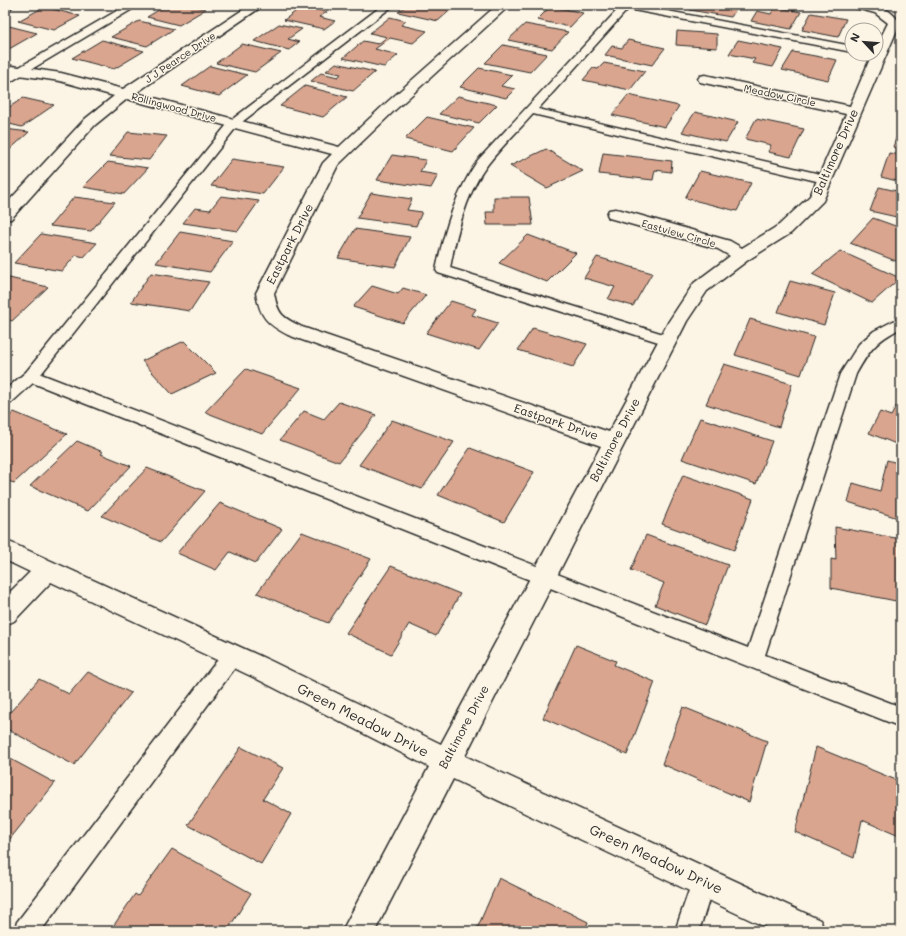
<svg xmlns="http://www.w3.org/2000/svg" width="906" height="936" font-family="Mali,sans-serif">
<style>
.building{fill:#d9a58e;stroke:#2b2b2b}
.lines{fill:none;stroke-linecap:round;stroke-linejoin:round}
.lane-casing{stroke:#2b2b2b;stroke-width:3}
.street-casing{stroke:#2b2b2b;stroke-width:3}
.lane{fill:#fcf5e5;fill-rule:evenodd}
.street{fill:#fcf5e5;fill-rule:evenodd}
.labels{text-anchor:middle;stroke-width:3;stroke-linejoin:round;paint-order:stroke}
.far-street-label{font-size:10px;fill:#2b2b2b;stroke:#fcf5e5}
.street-label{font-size:12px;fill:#2b2b2b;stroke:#fcf5e5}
.near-street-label{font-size:14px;fill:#2b2b2b;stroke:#fcf5e5}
</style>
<rect width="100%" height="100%" fill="#fcf5e5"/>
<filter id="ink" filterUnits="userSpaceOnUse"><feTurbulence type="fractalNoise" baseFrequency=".025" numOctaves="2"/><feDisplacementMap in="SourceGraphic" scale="8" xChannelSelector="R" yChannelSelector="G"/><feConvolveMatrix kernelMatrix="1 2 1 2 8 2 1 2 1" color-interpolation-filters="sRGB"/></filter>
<g filter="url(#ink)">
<path class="building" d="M 73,5 L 96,5 L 89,9 Z
M 167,5 L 190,5 L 206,9 L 179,25 L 147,17 Z
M 407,5 L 456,5 L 438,21 L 398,12 Z
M 694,5 L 739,5 L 731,17 L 690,10 Z
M 303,6 L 327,12 L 319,17 L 335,21 L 324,29 L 284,20 Z
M 551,6 L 583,13 L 570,27 L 537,20 Z
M 44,7 L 80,16 L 54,30 L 18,21 Z
M 775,7 L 801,12 L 791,29 L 751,21 L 757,11 L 771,14 Z
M 811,13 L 846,19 L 838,37 L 802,30 Z
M 390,17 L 406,21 L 401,25 L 427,31 L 413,43 L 390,38 L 375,49 L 398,55 L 384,67 L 343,58 L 363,41 L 378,44 L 387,37 L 370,33 Z
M 139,21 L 174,29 L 147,46 L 111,37 Z
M 279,24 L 302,29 L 288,39 L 299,42 L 289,50 L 254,41 Z
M 525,24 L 568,32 L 552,49 L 508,40 Z
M 9,26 L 37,33 L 9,49 L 5,47 L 5,28 Z
M 677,31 L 717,34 L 717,48 L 676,45 Z
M 102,40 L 144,51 L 114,69 L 72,58 Z
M 628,40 L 665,48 L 652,65 L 605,55 L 612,46 L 622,48 Z
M 738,40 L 783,49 L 773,67 L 752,63 L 755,59 L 729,54 Z
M 242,44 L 281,53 L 255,72 L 216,63 Z
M 503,45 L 547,54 L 530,72 L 485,63 Z
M 793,52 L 837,60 L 828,80 L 782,70 Z
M 336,63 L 375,72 L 353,91 L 311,81 L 321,73 L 338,77 L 341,74 L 326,71 Z
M 604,63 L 645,71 L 630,90 L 583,80 L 593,68 L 598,69 Z
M 210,66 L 247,75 L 219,96 L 182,86 Z
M 479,68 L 512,75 L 501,86 L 515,89 L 506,98 L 460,87 Z
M 305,86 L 347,97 L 323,117 L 280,106 Z
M 628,95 L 679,106 L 665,127 L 612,115 Z
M 458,96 L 497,105 L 479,123 L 439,114 Z
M 23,98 L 54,105 L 22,127 L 5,123 L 5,110 Z
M 695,112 L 738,122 L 726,142 L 682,132 Z
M 427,117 L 474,128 L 453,151 L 405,139 Z
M 756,119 L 804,129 L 791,157 L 768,152 L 771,145 L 745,139 Z
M 901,124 L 901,149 L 893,147 Z
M 5,129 L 29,132 L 5,154 Z
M 128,132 L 167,136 L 149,160 L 109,156 Z
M 546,149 L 583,171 L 547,188 L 510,166 Z
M 603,153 L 672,161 L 671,172 L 655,170 L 653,180 L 599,174 Z
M 889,153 L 901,155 L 901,182 L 881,177 Z
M 392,155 L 426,160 L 420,172 L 438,175 L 431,188 L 377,180 Z
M 232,159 L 284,167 L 263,194 L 211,186 Z
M 108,162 L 148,168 L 124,194 L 83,187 Z
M 700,171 L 751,183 L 737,211 L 685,198 Z
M 879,187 L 901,192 L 901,218 L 870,211 Z
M 371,193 L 412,199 L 407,210 L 422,212 L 416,226 L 357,218 Z
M 221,196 L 259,201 L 238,231 L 183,223 L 195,208 L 210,210 Z
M 74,197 L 115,202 L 91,231 L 50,226 Z
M 494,197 L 529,197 L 533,225 L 487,225 L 486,212 L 494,212 Z
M 873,218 L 901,228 L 901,242 L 899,244 L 901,245 L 901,263 L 850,243 Z
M 355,229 L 410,237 L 395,267 L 338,258 Z
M 180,232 L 233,241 L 210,272 L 156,263 Z
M 41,234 L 97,243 L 84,257 L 76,255 L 62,271 L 14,263 Z
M 528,235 L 576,253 L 547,282 L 499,263 Z
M 840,251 L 900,278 L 872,303 L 812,274 Z
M 597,257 L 652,273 L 633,306 L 608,299 L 615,287 L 584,278 Z
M 151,273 L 209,282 L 190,311 L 131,302 Z
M 5,277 L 48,287 L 12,321 L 5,319 Z
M 790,281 L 835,293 L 824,325 L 778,312 Z
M 372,286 L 398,294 L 403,288 L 426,295 L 403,323 L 353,307 Z
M 451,301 L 476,309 L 472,315 L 498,323 L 479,350 L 426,333 Z
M 750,319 L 814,337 L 801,375 L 735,355 Z
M 533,328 L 587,344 L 573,367 L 518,350 Z
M 184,341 L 216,373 L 172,394 L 142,361 Z
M 724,364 L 792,384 L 779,427 L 706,404 Z
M 246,369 L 301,388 L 262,434 L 205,412 Z
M 901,398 L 901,446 L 869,433 L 880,412 L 891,416 Z
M 339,402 L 376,415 L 339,462 L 280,440 L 304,411 L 324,419 Z
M 14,412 L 67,434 L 14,483 L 5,480 L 5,420 Z
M 700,418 L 772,441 L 756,484 L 682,459 Z
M 392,420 L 454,442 L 422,489 L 359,465 Z
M 77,441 L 103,452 L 101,454 L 131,466 L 88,511 L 30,486 Z
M 470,448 L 534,472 L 504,522 L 438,495 Z
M 887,460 L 901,464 L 901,519 L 848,502 L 853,483 L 880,491 Z
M 147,468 L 205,491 L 161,542 L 102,516 Z
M 683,475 L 753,499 L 734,550 L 662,524 Z
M 220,503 L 282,529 L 256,563 L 230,552 L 216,570 L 177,553 Z
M 835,527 L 901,539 L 901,602 L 831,588 L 831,559 L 836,560 Z
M 302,532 L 371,559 L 328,623 L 257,593 Z
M 646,535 L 728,565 L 705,625 L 655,605 L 664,583 L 631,570 Z
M 391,566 L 460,594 L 436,636 L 409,624 L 391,654 L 346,633 Z
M 576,645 L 616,661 L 614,665 L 655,682 L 627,755 L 543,718 Z
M 88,672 L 131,693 L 74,765 L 5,728 L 5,718 L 39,679 L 69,694 Z
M 683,707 L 767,741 L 749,802 L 662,764 Z
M 241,747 L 283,768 L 263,799 L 291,814 L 261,864 L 188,825 Z
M 816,747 L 901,782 L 901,827 L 899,836 L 862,820 L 854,858 L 795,832 Z
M 5,756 L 55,783 L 5,845 Z
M 172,849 L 251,893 L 227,931 L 110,931 L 135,894 L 138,896 Z
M 499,878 L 588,922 L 585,931 L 476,931 Z"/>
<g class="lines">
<defs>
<path id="lane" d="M 127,5 L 139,5 L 5,85 L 5,77 L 16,69 Z
M 383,5 L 394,5 L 238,125 L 41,374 L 748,648 L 840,374 L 859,344 L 874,331 L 901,317 L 901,328 C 875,342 870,349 856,374 L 765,655 L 901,707 L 901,727 L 33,383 L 11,403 L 5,405 L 5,390 L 26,372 L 230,121 Z
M 622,5 L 636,5 L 852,46 L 852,52 L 628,9 L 538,109 L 829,176 L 831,179 L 829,182 L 825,183 L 533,114 C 518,131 501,147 488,164 C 467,191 456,235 450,268 L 673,337 L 675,340 L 673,343 L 668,345 L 438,273 L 436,270 C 444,232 455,193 478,160 Z
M 233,646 L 240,649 L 243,655 L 240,661 L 41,931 L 14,931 L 17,922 L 226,649 Z
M 703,869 L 711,873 L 715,881 L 699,931 L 675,931 L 695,873 Z"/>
<path id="street" d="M 5,5 L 13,5 L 11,8 L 5,10 Z
M 250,5 L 264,5 L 136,93 L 339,147 L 385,104 L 497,5 L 510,5 L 395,110 L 338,165 L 274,293 C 278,315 282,317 302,327 L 609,432 L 669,321 L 694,283 L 730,256 L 718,249 L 609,218 L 607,214 L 609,210 L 615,209 L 621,210 L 730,241 L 742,248 L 779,225 L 810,196 L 846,114 L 700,82 L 698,79 L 700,76 L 705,75 L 850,106 L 872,54 L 876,54 L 876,47 L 888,23 L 875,13 L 856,8 L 854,5 C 875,5 887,4 900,23 L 823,201 L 791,233 L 748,260 L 707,291 L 687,321 L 465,756 L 820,920 L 825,931 L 774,931 L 453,779 L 375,931 L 342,931 L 429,767 L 253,677 L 51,582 L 14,621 L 5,625 L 5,597 L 30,572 L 5,560 L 5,540 L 271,661 L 441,744 L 601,446 L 288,335 C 267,324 260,317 256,293 L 323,163 L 332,154 L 127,99 L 95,125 L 11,219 L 5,220 L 5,205 L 85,119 L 114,96 L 60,81 L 5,73 L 5,65 L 61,73 L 123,89 Z"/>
</defs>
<use href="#lane" class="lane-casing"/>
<use href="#street" class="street-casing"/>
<use href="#lane" class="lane"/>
<use href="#street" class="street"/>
</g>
</g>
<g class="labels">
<g class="far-street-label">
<text transform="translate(180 57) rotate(-34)" y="4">J J Pearce Drive</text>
<text transform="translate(780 95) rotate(12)" y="4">Meadow Circle</text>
<text transform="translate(174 107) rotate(15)" y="4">Rollingwood Drive</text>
<text transform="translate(679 233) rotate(16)" y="4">Eastview Circle</text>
</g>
<g class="street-label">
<text transform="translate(836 152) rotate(-66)" y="4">Baltimore Drive</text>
<text transform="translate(290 244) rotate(-63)" y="4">Eastpark Drive</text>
<text transform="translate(556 422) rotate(19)" y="4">Eastpark Drive</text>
<text transform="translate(615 440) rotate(-62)" y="4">Baltimore Drive</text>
<text transform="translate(464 727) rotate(-62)" y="4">Baltimore Drive</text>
</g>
<g class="near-street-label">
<text transform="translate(363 720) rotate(27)" y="5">Green Meadow Drive</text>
<text transform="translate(656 859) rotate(25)" y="5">Green Meadow Drive</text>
</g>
</g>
<rect width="906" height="936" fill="none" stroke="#fcf5e5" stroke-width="20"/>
<rect x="10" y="10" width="886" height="916" fill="none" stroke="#2b2b2b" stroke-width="1.5" filter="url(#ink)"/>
<g transform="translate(864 42) rotate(296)"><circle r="19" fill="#fcf5e5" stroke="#a8a49b"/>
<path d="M0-3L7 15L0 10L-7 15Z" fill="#2b2b2b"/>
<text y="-6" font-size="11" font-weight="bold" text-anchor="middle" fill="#2b2b2b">N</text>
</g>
</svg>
